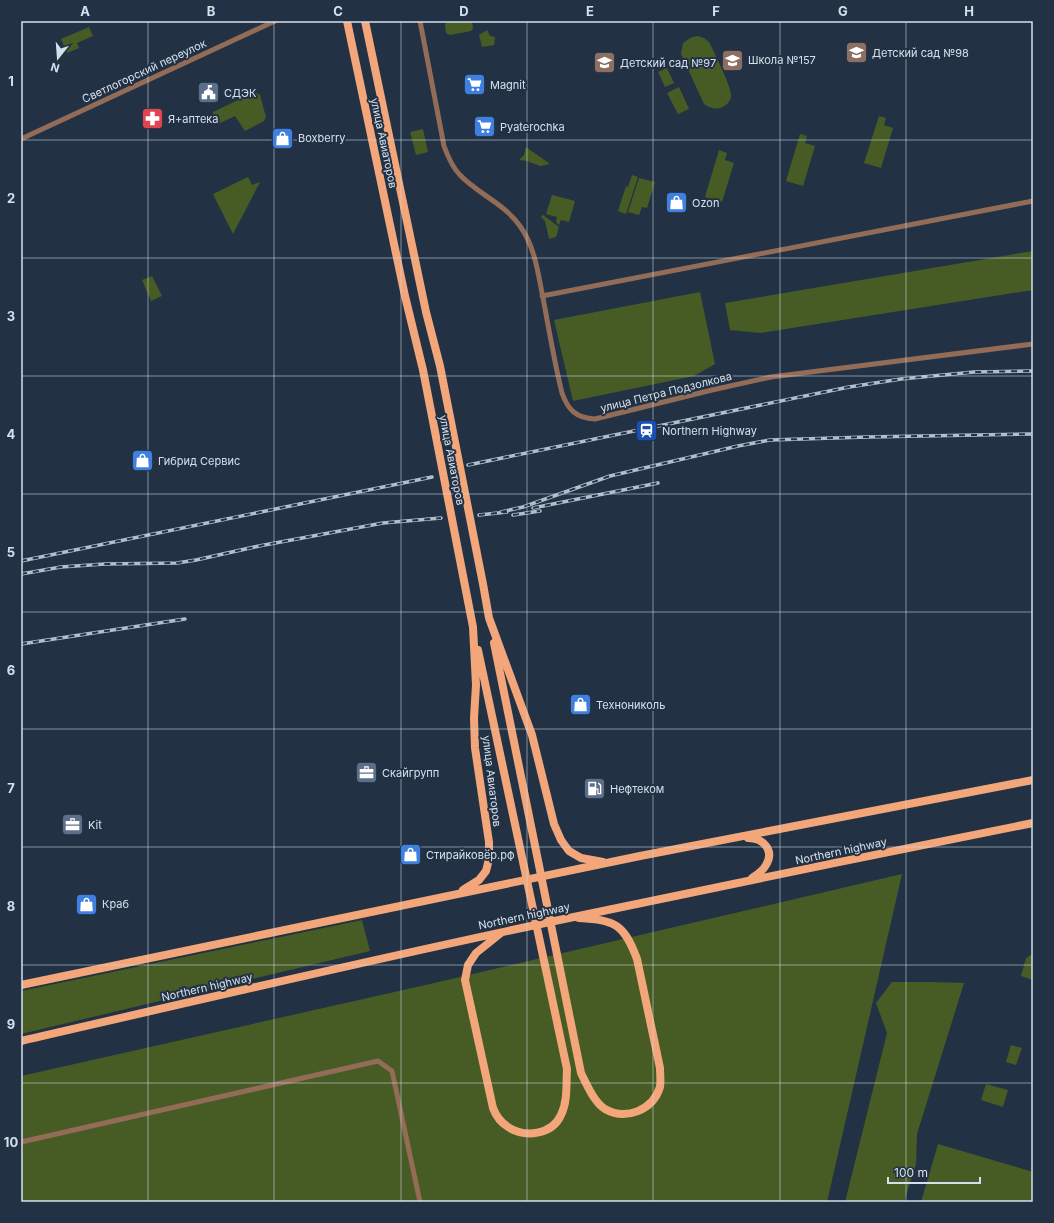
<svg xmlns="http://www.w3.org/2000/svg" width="1054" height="1223" font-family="Inter,sans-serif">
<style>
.green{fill:#475c24}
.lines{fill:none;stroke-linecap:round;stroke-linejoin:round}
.minor{stroke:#926c57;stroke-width:5}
.primary{stroke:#f2a679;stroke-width:8}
.rail-casing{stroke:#b3becc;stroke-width:3.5}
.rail{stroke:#223244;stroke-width:2;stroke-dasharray:6;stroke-linecap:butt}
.grid{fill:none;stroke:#d6e0ec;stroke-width:1;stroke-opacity:0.55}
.labels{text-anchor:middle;stroke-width:4;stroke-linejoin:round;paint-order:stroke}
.poi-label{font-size:11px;fill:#d6e0ec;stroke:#223244;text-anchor:start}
.street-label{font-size:11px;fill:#d6e0ec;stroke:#223244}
.neatline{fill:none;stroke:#d6e0ec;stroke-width:1.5}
.grid-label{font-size:13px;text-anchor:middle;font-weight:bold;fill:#d6e0ec}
</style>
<rect width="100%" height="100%" fill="#223244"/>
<path class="green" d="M 452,21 L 472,21 L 473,28 L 471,31 L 450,35 L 446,33 L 445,25 L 447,22 Z
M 89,27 L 93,36 L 77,43 L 79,48 L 67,53 L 61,39 Z
M 487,30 L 490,36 L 495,37 L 494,45 L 482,47 L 479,35 Z
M 698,36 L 704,38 L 709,42 C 713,50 733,90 731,96 C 731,100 728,104 724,106 C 717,111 710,108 704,104 L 681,54 L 683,43 L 692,37 Z
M 667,68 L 674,83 L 665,87 L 658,72 Z
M 679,87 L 689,109 L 678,114 L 667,93 Z
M 255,92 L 260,95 L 266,117 L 264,121 L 245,131 L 235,116 L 216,125 L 213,116 L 213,112 Z
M 879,116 L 886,118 L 884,125 L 893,128 L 881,168 L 864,163 Z
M 423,129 L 428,152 L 416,155 L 410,132 Z
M 800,134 L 807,136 L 805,143 L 815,146 L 803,186 L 786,181 Z
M 526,147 L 550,164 L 540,166 L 527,161 L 519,160 L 524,155 Z
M 719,150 L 727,153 L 725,160 L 734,163 L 722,202 L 705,197 Z
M 632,175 L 638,177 L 626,214 L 618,211 L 626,186 L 628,187 Z
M 248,177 L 252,185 L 260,182 L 233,234 L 213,194 Z
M 639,178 L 655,182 L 647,208 L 642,207 L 639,215 L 628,212 Z
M 552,195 L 575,201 L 569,222 L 561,220 L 559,225 L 556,222 L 557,217 L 546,214 Z
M 543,215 L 559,227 L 556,237 L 549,239 L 545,221 L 541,217 Z
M 1033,251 L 1033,290 L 760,333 L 730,330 L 725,303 Z
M 152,276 L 162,296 L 151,301 L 142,280 Z
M 700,292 L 715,364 L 694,376 L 573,401 L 554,320 Z
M 902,874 L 827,1202 L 21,1202 L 21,1076 L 430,984 Z
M 362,920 L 370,951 L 21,1034 L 21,991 Z
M 1033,954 L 1033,980 L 1021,976 L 1026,958 Z
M 892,982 L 930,982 L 964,983 L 917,1134 L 916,1164 L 904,1202 L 845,1202 L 887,1033 L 876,1003 Z
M 1011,1045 L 1022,1048 L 1016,1065 L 1006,1062 Z
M 986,1084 L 1008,1090 L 1003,1107 L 981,1100 Z
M 938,1144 L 1033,1172 L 1033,1202 L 921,1202 Z"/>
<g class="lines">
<path class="minor" d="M 420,21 L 444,146 C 448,157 452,167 460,175 C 478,194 505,204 520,226 C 535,247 538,273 543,298 C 549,329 554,361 562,393 C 568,410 576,418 595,419 L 712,390 L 771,377 L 1033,344
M 21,139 L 275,21
M 542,296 L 1033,201
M 21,1142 L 378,1061 L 392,1071 L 420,1202"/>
<path class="primary" d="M 347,21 L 405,296 L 423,370 L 473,627 L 476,685 L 474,718 L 475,748 L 489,842 L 489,859 L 486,871 L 479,880 L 463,890
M 365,21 L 426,312 L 440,366 L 483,584 L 489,618 L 532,735 L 554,824 L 561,840 L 569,851 L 581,858 L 603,862
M 494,643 L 581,1073 C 587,1085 594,1102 605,1109 C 626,1121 653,1110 660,1087 C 661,1081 660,1074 660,1068 L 637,959 C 624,924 615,920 579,918
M 478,650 L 567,1069 C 566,1084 568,1101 561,1115 C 552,1135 525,1138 508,1127 C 500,1122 496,1116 493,1108 L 465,980 L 468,965 L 476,953 L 501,933
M 748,838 C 763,838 775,850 766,865 C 763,871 758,874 752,878
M 21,985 L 640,856 L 1033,780
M 21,1041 C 203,999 386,956 569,918 C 724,885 878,854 1033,823"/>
<defs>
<path id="rail" d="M 468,465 L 849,387 L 901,379 L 974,372 L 1033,371
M 533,508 L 658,483
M 501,512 L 523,507 L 610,476 L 738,446 L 770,440 L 867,437 L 1032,434
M 479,515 L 507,512
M 513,515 L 540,511
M 21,561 L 432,477
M 21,574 L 61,567 L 105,564 L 177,563 L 196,560 L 259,546 L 383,523 L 441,518
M 21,644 L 185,619"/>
</defs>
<use href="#rail" class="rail-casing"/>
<use href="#rail" class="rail"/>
</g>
<path class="grid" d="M 148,21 L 148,1202M 274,21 L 274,1202M 401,21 L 401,1202M 527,21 L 527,1202M 653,21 L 653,1202M 780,21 L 780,1202M 906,21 L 906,1202M 21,140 L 1033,140M 21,258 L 1033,258M 21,376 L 1033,376M 21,494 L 1033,494M 21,612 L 1033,612M 21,729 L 1033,729M 21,847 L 1033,847M 21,965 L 1033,965M 21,1083 L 1033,1083"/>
<defs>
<symbol id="school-square" viewBox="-11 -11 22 22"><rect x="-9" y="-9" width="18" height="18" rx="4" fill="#8d6e63" stroke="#223244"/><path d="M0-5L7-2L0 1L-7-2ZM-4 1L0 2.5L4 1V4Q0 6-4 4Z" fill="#fff"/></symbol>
<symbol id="supermarket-square" viewBox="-11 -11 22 22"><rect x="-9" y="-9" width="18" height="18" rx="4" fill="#3f7fe0" stroke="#223244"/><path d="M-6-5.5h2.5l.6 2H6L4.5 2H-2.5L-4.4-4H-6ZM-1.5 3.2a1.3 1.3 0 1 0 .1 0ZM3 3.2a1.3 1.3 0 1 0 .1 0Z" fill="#fff"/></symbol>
<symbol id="civic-square" viewBox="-11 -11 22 22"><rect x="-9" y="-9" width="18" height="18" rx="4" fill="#5c6f8a" stroke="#223244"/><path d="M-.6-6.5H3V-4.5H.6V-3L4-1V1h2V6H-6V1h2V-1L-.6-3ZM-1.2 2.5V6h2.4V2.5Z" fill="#fff"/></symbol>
<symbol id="pharmacy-square" viewBox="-11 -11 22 22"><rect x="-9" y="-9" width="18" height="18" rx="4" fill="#e0444e" stroke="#223244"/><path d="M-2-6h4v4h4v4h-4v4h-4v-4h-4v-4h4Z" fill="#fff"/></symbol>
<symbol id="shop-square" viewBox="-11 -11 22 22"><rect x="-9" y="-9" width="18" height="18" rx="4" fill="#3f7fe0" stroke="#223244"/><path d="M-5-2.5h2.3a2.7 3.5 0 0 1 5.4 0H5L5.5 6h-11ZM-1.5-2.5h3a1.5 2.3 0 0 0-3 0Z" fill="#fff"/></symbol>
<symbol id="station-square" viewBox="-11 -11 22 22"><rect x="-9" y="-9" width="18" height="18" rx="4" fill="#1a4fb4" stroke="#223244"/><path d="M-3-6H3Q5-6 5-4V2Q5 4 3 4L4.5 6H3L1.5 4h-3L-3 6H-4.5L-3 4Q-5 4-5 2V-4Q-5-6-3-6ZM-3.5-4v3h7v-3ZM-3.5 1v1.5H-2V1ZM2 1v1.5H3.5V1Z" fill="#fff"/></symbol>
<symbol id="office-square" viewBox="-11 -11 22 22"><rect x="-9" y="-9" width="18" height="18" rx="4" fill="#5c6f8a" stroke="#223244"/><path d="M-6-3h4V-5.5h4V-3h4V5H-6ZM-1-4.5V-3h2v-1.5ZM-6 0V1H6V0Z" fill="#fff"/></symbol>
<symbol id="fuel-square" viewBox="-11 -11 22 22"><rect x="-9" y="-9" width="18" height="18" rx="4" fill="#5c6f8a" stroke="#223244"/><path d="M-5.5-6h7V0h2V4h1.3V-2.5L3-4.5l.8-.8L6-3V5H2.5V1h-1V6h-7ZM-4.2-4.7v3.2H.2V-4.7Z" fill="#fff"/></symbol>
</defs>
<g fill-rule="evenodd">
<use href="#school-square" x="844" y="40" width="25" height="25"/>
<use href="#school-square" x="720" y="48" width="25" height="25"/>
<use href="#school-square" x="592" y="50" width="25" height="25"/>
<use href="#supermarket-square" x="462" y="72" width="25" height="25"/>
<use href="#civic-square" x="196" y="80" width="25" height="25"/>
<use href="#pharmacy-square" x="140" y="106" width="25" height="25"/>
<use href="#supermarket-square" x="472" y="114" width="25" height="25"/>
<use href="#shop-square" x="270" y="126" width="25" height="25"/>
<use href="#shop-square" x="664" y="190" width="25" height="25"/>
<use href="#station-square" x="634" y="418" width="25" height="25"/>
<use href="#shop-square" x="130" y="448" width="25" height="25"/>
<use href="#shop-square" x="568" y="692" width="25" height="25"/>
<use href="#office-square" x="354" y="760" width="25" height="25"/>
<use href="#fuel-square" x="582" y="776" width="25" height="25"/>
<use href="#office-square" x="60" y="812" width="25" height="25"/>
<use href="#shop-square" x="398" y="842" width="25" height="25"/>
<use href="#shop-square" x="74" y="892" width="25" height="25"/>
</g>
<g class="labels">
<g class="poi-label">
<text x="872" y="57">Детский сад №98</text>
<text x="748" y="64">Школа №157</text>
<text x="620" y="67">Детский сад №97</text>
<text x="490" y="89">Magnit</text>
<text x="224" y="97">СДЭК</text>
<text x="168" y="123">Я+аптека</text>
<text x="500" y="131">Pyaterochka</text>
<text x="298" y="142">Boxberry</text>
<text x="692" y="207">Ozon</text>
<text x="662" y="435">Northern Highway</text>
<text x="158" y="465">Гибрид Сервис</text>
<text x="596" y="709">Технониколь</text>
<text x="382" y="777">Скайгрупп</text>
<text x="610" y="793">Нефтеком</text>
<text x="88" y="829">Kit</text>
<text x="426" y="859">Стирайковёр.рф</text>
<text x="102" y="908">Краб</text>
</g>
<g class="street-label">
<text transform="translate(144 71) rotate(-25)" y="4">Светлогорский переулок</text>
<text transform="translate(384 143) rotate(78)" y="4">улица Авиаторов</text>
<text transform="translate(666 392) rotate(-14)" y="4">улица Петра Подзолкова</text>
<text transform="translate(452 460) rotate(79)" y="4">улица Авиаторов</text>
<text transform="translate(492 781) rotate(83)" y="4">улица Авиаторов</text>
<text transform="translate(841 851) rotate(-12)" y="4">Northern highway</text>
<text transform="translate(524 916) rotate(-12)" y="4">Northern highway</text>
<text transform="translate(207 987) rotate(-13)" y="4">Northern highway</text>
</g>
</g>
<rect width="1054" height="1223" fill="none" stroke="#223244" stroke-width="44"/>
<g transform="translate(58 58) rotate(197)" stroke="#223244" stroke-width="3" paint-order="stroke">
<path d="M0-3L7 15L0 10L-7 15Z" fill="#d6e0ec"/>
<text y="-6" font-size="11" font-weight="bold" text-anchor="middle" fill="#d6e0ec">N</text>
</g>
<path d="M888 1177v6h92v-6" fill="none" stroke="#d6e0ec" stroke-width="2"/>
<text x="894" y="1177" font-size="12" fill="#d6e0ec" stroke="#223244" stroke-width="3" paint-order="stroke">100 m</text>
<rect x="22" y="22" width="1010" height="1179" class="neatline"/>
<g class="grid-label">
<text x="85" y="16">A</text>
<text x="211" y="16">B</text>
<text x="338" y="16">C</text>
<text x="464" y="16">D</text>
<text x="590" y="16">E</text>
<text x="716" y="16">F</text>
<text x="843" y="16">G</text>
<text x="969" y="16">H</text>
<text x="11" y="86">1</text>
<text x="11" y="203">2</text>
<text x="11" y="321">3</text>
<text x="11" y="439">4</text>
<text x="11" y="557">5</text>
<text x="11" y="675">6</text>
<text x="11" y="793">7</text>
<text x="11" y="911">8</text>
<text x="11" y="1029">9</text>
<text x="11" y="1147">10</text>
</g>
</svg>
